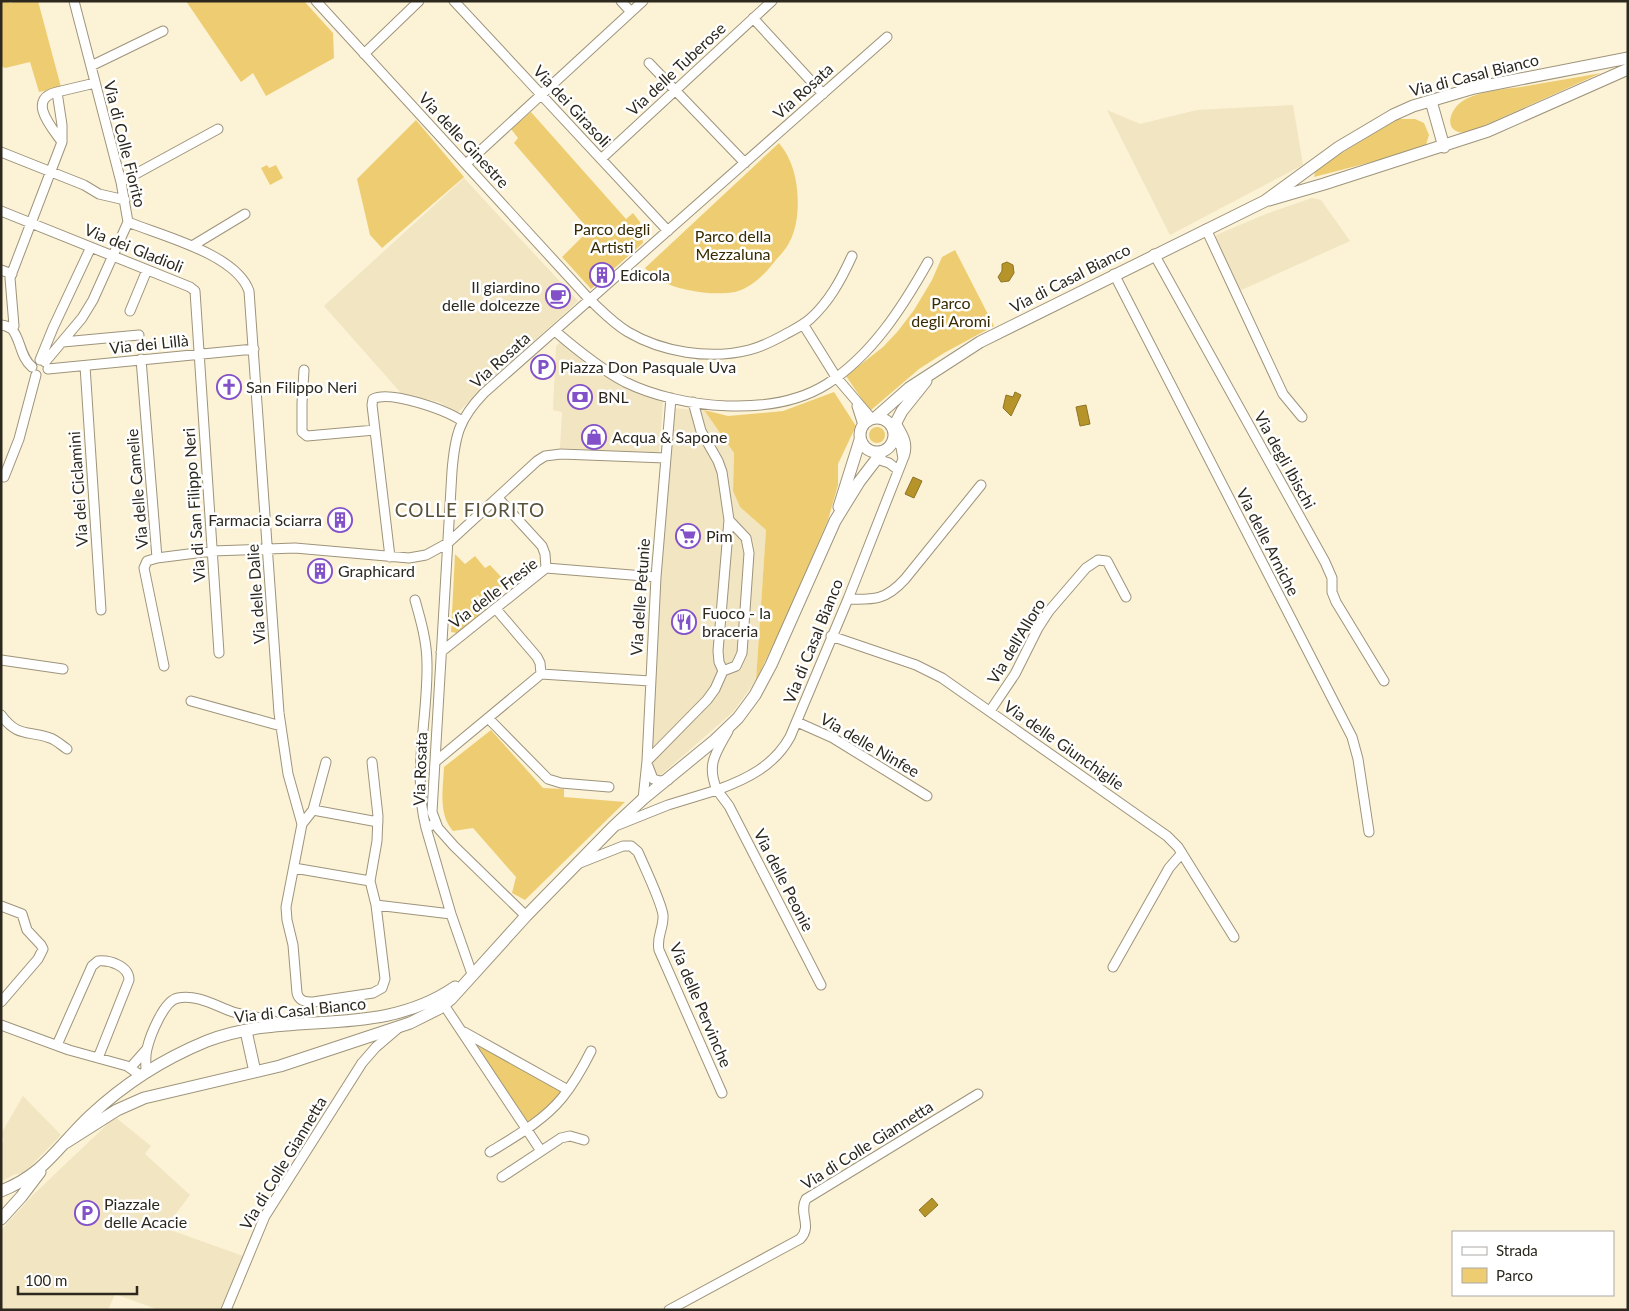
<svg xmlns="http://www.w3.org/2000/svg" width="1629" height="1311" font-family="Lato,sans-serif">
<style>
.built{fill:#f2e5c2}
.green{fill:#eecd72}
.water{fill:#b79429;stroke:#8d7426}
.lines{fill:none;stroke-linecap:round;stroke-linejoin:round}
.street-casing{stroke:#9e947b;stroke-width:11}
.secondary-casing{stroke:#9e947b;stroke-width:13}
.street{stroke:#fff;stroke-width:9}
.secondary{stroke:#fff;stroke-width:11}
.labels{text-anchor:middle;stroke-width:5;stroke-linejoin:round;paint-order:stroke}
.street-label{font-size:16px;fill:#2c281e;stroke:#fff}
.park-label{font-size:16px;fill:#392b00;stroke:#fff}
.poi-label{font-size:16px;fill:#2c281e;stroke:#fff;text-anchor:start}
.quarter-label{font-size:19px;letter-spacing:1px;fill:#5a513a;stroke:#fff}
</style>
<rect width="100%" height="100%" fill="#fcf2d6"/>
<path class="built" d="M 1293,105 L 1303,165 L 1170,235 L 1107,110 L 1140,124 L 1197,110 Z
M 464,178 L 578,301 L 457,413 L 439,402 L 401,393 L 324,306 Z
M 1312,198 L 1321,200 L 1350,241 L 1237,292 L 1215,238 L 1216,235 L 1266,214 Z
M 560,342 L 593,370 L 641,395 L 663,402 L 659,454 L 560,448 L 562,412 L 553,410 L 556,346 Z
M 671,408 L 704,410 L 734,453 L 733,491 L 740,507 L 766,530 L 756,680 L 733,712 L 646,788 Z
M 23,1096 L 61,1135 L 25,1172 L 13,1175 L 1,1182 L 1,1145 L 4,1140 L 1,1134 Z
M 115,1117 L 151,1146 L 145,1154 L 190,1195 L 165,1228 L 243,1256 L 222,1310 L 159,1310 L 115,1294 L 108,1310 L 1,1310 L 1,1230 L 34,1194 Z"/>
<path class="green" d="M 1,1 L 9,1 L 9,3 L 18,1 L 38,1 L 61,87 L 39,92 L 30,62 L 5,68 L 1,66 Z
M 186,1 L 304,1 L 333,33 L 334,58 L 266,96 L 253,73 L 241,82 Z
M 1601,73 L 1470,132 C 1441,137 1447,107 1468,98 C 1484,91 1503,89 1521,87 C 1548,82 1574,78 1601,73 Z
M 531,112 L 626,219 L 633,213 L 640,222 L 643,243 L 609,273 L 603,268 L 594,276 L 599,282 L 591,289 L 562,257 L 589,230 L 514,143 L 518,138 L 511,129 Z
M 1398,119 L 1415,119 L 1424,123 L 1429,135 L 1426,145 L 1414,151 L 1314,177 L 1315,172 L 1325,163 Z
M 416,120 L 464,177 L 382,248 L 370,235 L 357,179 Z
M 779,143 C 783,148 787,154 789,159 C 800,181 801,220 790,241 C 786,250 777,258 771,266 C 762,277 749,289 735,292 C 714,296 678,291 660,280 C 654,277 649,272 645,268 Z
M 267,165 L 269,168 L 276,165 L 283,178 L 270,185 L 261,168 Z
M 955,250 L 994,326 L 944,353 L 919,369 L 870,411 L 846,376 L 883,347 L 898,331 L 914,310 L 932,280 L 942,257 Z
M 834,392 L 856,426 L 838,464 L 838,485 L 828,520 L 785,620 L 756,680 L 766,530 L 740,507 L 733,491 L 734,453 L 704,410 L 728,416 L 783,411 Z
M869 435a8 8 0 1 1 16 0a8 8 0 1 1-16 0Z
M 455,554 L 465,564 L 475,556 L 485,568 L 490,565 L 506,582 L 484,602 L 478,595 L 476,596 L 486,609 L 457,633 L 451,632 Z
M 491,730 L 543,788 L 564,789 L 564,797 L 625,802 L 525,900 L 512,893 L 516,877 L 473,828 L 453,831 C 438,814 443,789 444,767 Z
M 477,1045 L 560,1090 L 560,1095 L 545,1111 L 528,1124 L 475,1049 Z"/>
<path class="water" d="M 1007,262 L 1013,265 L 1014,273 L 1009,281 L 1001,282 L 998,277 L 1002,271 L 1002,264 Z
M 1015,392 L 1021,395 L 1011,416 L 1003,408 L 1006,395 L 1013,397 Z
M 1086,405 L 1090,424 L 1080,426 L 1076,407 Z
M 913,477 L 922,481 L 914,498 L 905,494 Z
M 932,1198 L 938,1205 L 925,1217 L 919,1210 Z"/>
<g class="lines">
<defs>
<path id="street" d="M 316,1 L 590,300 C 602,311 613,323 628,332 C 662,352 709,360 749,350 C 761,347 773,341 784,335 C 793,330 802,326 810,319 C 829,302 841,280 852,256
M 454,1 L 668,231
M 621,1 L 631,12
M 753,18 L 823,94
M 364,54 L 419,1
M 649,63 L 745,163
M 91,66 L 163,31
M 57,92 L 95,83
M 1,152 L 84,185 L 99,194 L 125,200
M 601,159 L 772,1
M 466,164 L 643,1
M 121,182 L 218,129
M 1,211 L 190,287 L 195,291 L 219,653
M 128,222 C 162,236 236,254 249,291 L 279,713 L 288,774 L 302,824
M 1206,229 L 1283,394 L 1302,417
M 192,246 L 245,214
M 1154,254 L 1325,562 L 1332,578 L 1332,592 L 1336,602 L 1384,681
M 1,270 L 12,274
M 1114,274 L 1352,737 L 1358,759 L 1369,832
M 130,311 L 147,270
M 803,324 L 836,377 L 871,418
M 1,325 L 6,326 L 12,329
M 555,331 C 577,350 599,368 625,382 C 680,409 773,418 827,384 C 872,355 902,308 928,262
M 63,342 L 139,335
M 141,359 L 157,558 L 147,561 L 144,568 L 164,666
M 40,360 L 53,328 L 91,247
M 45,362 L 82,318 L 93,300 L 128,222 L 121,182 L 74,1
M 85,366 L 101,610
M 32,367 C 20,357 21,340 12,329 L 14,326 L 10,278 L 62,142 L 62,125 L 57,92 C 26,99 52,128 62,142
M 48,369 L 254,349
M 304,370 L 302,403 L 302,432 L 307,436 L 375,430
M 693,402 L 701,431 L 718,461 L 722,472 L 729,520 L 718,651 L 719,662 L 723,671
M 857,406 L 863,425
M 896,423 C 903,435 909,443 904,457
M 877,459 L 889,463 L 898,470
M 4,477 L 19,439 L 36,375
M 498,498 L 542,546 L 545,554 L 546,568
M 390,557 L 372,405 L 373,399 C 390,390 446,410 462,421
M 157,558 L 212,551 L 295,548 L 409,558 L 426,555 L 448,543 L 537,461 L 545,456 L 561,454 L 665,458
M 848,599 C 874,600 886,600 905,579 L 981,485
M 415,600 C 421,621 427,642 427,664 C 428,719 412,773 426,828 L 436,823
M 496,609 L 537,657 L 540,663 L 541,674
M 831,636 L 916,665 L 942,678 L 1167,836 L 1178,847 L 1234,937
M 441,652 L 546,568 L 656,577
M 1,660 L 63,669
M 723,671 L 736,666 L 742,653 L 749,553 L 746,538 L 729,520
M 191,701 L 281,726
M 990,711 L 1015,674 L 1038,628 L 1049,611 L 1086,568 L 1098,560 L 1107,561 L 1126,597
M 1,715 C 18,738 28,730 50,738 C 56,740 61,745 67,749
M 488,718 L 548,779 L 561,783 L 609,787
M 797,722 L 833,738 L 927,796
M 647,761 L 707,700 L 715,689 L 723,671
M 326,762 L 313,810 L 302,824 L 286,907 L 287,920 L 293,945 L 297,993 C 299,1001 305,1002 313,1002 L 373,993 L 382,988 L 385,979 L 376,905
M 435,762 L 541,674 L 650,681
M 648,766 L 653,779 L 660,781 L 668,780
M 643,799 L 647,761 L 656,577 L 671,398
M 313,810 L 378,822
M 618,825 L 668,805 L 717,790 C 706,764 716,753 728,731
M 426,828 L 451,914 L 472,974
M 580,863 L 623,846 L 631,846 L 638,852 C 644,866 661,901 663,915 C 664,928 656,937 659,950 L 722,1093
M 294,868 L 370,881 L 376,905 L 451,914
M 370,881 L 377,841 L 378,816 L 372,762
M 1,906 L 22,914 L 27,930 L 41,945 L 43,949 L 38,959 L 1,1002
M 526,916 L 454,846 L 438,828 L 432,812 L 452,471 C 455,435 459,419 484,393 L 887,37
M 1113,967 L 1169,868 L 1182,853
M 821,985 L 729,806 L 717,790 C 747,779 774,766 790,737 L 848,599 L 903,459 L 901,447 L 894,436
M 444,1005 L 541,1151
M 1,1025 L 69,1050 L 127,1066 L 140,1075
M 464,1032 L 568,1090
M 57,1045 L 92,966 L 98,961 C 110,960 129,966 129,980 L 98,1058
M 131,1067 L 146,1050
M 146,1072 C 146,1064 145,1056 147,1049 C 150,1036 164,1000 178,998 C 197,994 216,1006 233,1012 C 251,1017 269,1018 285,1025
M 490,1152 C 516,1136 543,1121 562,1098 C 574,1083 583,1067 591,1051
M 502,1177 L 561,1138 L 570,1136 L 584,1140
M 226,1310 L 265,1216 L 362,1063 L 376,1047 L 397,1029
M 669,1310 L 800,1239 C 813,1226 798,1213 806,1199 L 978,1094"/>
<path id="secondary" d="M 1431,101 L 1444,147
M 1269,200 L 1324,184 L 1488,131 L 1628,69
M860 435a17 17 0 1 1 34 0a17 17 0 1 1-34 0Z
M 875,418 L 909,388 L 980,342 L 1265,201 L 1339,147 L 1393,115 L 1413,106 L 1474,88 L 1628,58
M 893,428 L 902,411 L 926,381
M 839,507 L 860,440
M 246,1031 L 255,1072
M 65,1143 L 117,1110 L 144,1098 L 280,1066 L 410,1023 L 440,1008 L 451,999 L 526,916 L 613,827 L 643,799 L 715,740 L 738,718 L 755,695 L 771,665 L 835,521 L 859,482 L 882,452
M 1,1191 C 45,1174 58,1146 90,1116 C 124,1084 163,1059 207,1041 C 289,1009 378,1040 455,987
M 1,1219 L 21,1197 L 40,1172"/>
</defs>
<use href="#street" class="street-casing"/>
<use href="#secondary" class="secondary-casing"/>
<use href="#street" class="street"/>
<use href="#secondary" class="secondary"/>
</g>
<defs>
<symbol id="building-ring" viewBox="-11 -11 22 22"><circle r="9.5" fill="#fff" stroke="#8250c8" stroke-width="1.5"/><path d="M-4-6H4V6H1V3H-1V6H-4ZM-2.5-4.3h1.7v1.8h-1.7ZM.8-4.3h1.7v1.8H.8ZM-2.5-1h1.7V.8h-1.7ZM.8-1h1.7V.8H.8Z" fill="#8250c8"/></symbol>
<symbol id="cafe-ring" viewBox="-11 -11 22 22"><circle r="9.5" fill="#fff" stroke="#8250c8" stroke-width="1.5"/><path d="M-5.5-4.5H6V0H3Q3 3.5 0 3.5H-2.5Q-5.5 3.5-5.5 0ZM3-3.2v2h1.7v-2ZM-6 4.5H4V6H-6Z" fill="#8250c8"/></symbol>
<symbol id="parking-ring" viewBox="-11 -11 22 22"><circle r="9.5" fill="#fff" stroke="#8250c8" stroke-width="1.5"/><path d="M-3.5-5.5H1a3.5 3.5 0 0 1 0 7H-1V5.5H-3.5ZM-1-3.4V-.6H.8a1.4 1.4 0 0 0 0-2.8Z" fill="#8250c8"/></symbol>
<symbol id="church-ring" viewBox="-11 -11 22 22"><circle r="9.5" fill="#fff" stroke="#8250c8" stroke-width="1.5"/><path d="M-1.2-6h2.4v3.5h3.3v2.4h-3.3V6h-2.4V-.1h-3.3v-2.4h3.3Z" fill="#8250c8"/></symbol>
<symbol id="bank-ring" viewBox="-11 -11 22 22"><circle r="9.5" fill="#fff" stroke="#8250c8" stroke-width="1.5"/><path d="M-6-4H6V4H-6ZM0-2.3a2.3 2.3 0 1 0 0 4.6a2.3 2.3 0 1 0 0-4.6Z" fill="#8250c8"/></symbol>
<symbol id="shop-ring" viewBox="-11 -11 22 22"><circle r="9.5" fill="#fff" stroke="#8250c8" stroke-width="1.5"/><path d="M-5-2.5h2.3a2.7 3.5 0 0 1 5.4 0H5L5.5 6h-11ZM-1.5-2.5h3a1.5 2.3 0 0 0-3 0Z" fill="#8250c8"/></symbol>
<symbol id="supermarket-ring" viewBox="-11 -11 22 22"><circle r="9.5" fill="#fff" stroke="#8250c8" stroke-width="1.5"/><path d="M-6-5.5h2.5l.6 2H6L4.5 2H-2.5L-4.4-4H-6ZM-1.5 3.2a1.3 1.3 0 1 0 .1 0ZM3 3.2a1.3 1.3 0 1 0 .1 0Z" fill="#8250c8"/></symbol>
<symbol id="restaurant-ring" viewBox="-11 -11 22 22"><circle r="9.5" fill="#fff" stroke="#8250c8" stroke-width="1.5"/><path d="M-5-6h1v4h1v-4h1v4h1v-4h1v5L-1.5 .5V6h-2V.5L-5-1ZM5-6V6H3V1.5H1.5Q1.5-4 5-6Z" fill="#8250c8"/></symbol>
</defs>
<g fill-rule="evenodd">
<use href="#building-ring" x="588" y="261" width="28" height="28"/>
<use href="#cafe-ring" x="544" y="282" width="28" height="28"/>
<use href="#parking-ring" x="529" y="353" width="28" height="28"/>
<use href="#church-ring" x="215" y="373" width="28" height="28"/>
<use href="#bank-ring" x="566" y="383" width="28" height="28"/>
<use href="#shop-ring" x="580" y="423" width="28" height="28"/>
<use href="#building-ring" x="326" y="506" width="28" height="28"/>
<use href="#supermarket-ring" x="674" y="522" width="28" height="28"/>
<use href="#building-ring" x="306" y="557" width="28" height="28"/>
<use href="#restaurant-ring" x="670" y="608" width="28" height="28"/>
<use href="#parking-ring" x="73" y="1199" width="28" height="28"/>
</g>
<g class="labels">
<g class="street-label">
<text transform="translate(676 69) rotate(-43)" y="6">Via delle Tuberose</text>
<text transform="translate(1474 75) rotate(-14)" y="6">Via di Casal Bianco</text>
<text transform="translate(803 91) rotate(-42)" y="6">Via Rosata</text>
<text transform="translate(572 106) rotate(47)" y="6">Via dei Girasoli</text>
<text transform="translate(464 140) rotate(47)" y="6">Via delle Ginestre</text>
<text transform="translate(125 144) rotate(76)" y="6">Via di Colle Fiorito</text>
<text transform="translate(134 248) rotate(22)" y="6">Via dei Gladioli</text>
<text transform="translate(1070 278) rotate(-27)" y="6">Via di Casal Bianco</text>
<text transform="translate(149 344) rotate(-6)" y="6">Via dei Lillà</text>
<text transform="translate(500 360) rotate(-42)" y="6">Via Rosata</text>
<text transform="translate(1285 460) rotate(61)" y="6">Via degli Ibischi</text>
<text transform="translate(78 489) rotate(-94)" y="6">Via dei Ciclamini</text>
<text transform="translate(137 489) rotate(-95)" y="6">Via delle Camelie</text>
<text transform="translate(194 505) rotate(-94)" y="6">Via di San Filippo Neri</text>
<text transform="translate(1268 542) rotate(63)" y="6">Via delle Arniche</text>
<text transform="translate(493 593) rotate(-37)" y="6">Via delle Fresie</text>
<text transform="translate(256 594) rotate(-94)" y="6">Via delle Dalie</text>
<text transform="translate(640 597) rotate(-86)" y="6">Via delle Petunie</text>
<text transform="translate(813 641) rotate(-68)" y="6">Via di Casal Bianco</text>
<text transform="translate(1016 641) rotate(-59)" y="6">Via dell'Alloro</text>
<text transform="translate(870 745) rotate(30)" y="6">Via delle Ninfee</text>
<text transform="translate(1064 745) rotate(35)" y="6">Via delle Giunchiglie</text>
<text transform="translate(420 769) rotate(-88)" y="6">Via Rosata</text>
<text transform="translate(784 880) rotate(63)" y="6">Via delle Peonie</text>
<text transform="translate(701 1005) rotate(67)" y="6">Via delle Pervinche</text>
<text transform="translate(300 1010) rotate(-6)" y="6">Via di Casal Bianco</text>
<text transform="translate(867 1145) rotate(-32)" y="6">Via di Colle Giannetta</text>
<text transform="translate(283 1163) rotate(-59)" y="6">Via di Colle Giannetta</text>
</g>
<g class="park-label">
<text x="612" y="235">Parco degli<tspan x="612" dy="18">Artisti</tspan></text>
<text x="733" y="242">Parco della<tspan x="733" dy="18">Mezzaluna</tspan></text>
<text x="951" y="309">Parco<tspan x="951" dy="18">degli Aromi</tspan></text>
</g>
<g class="poi-label">
<text x="620" y="281">Edicola</text>
<text x="540" y="293" text-anchor="end">Il giardino<tspan x="540" dy="18">delle dolcezze</tspan></text>
<text x="560" y="373">Piazza Don Pasquale Uva</text>
<text x="246" y="393">San Filippo Neri</text>
<text x="598" y="403">BNL</text>
<text x="612" y="443">Acqua &amp; Sapone</text>
<text x="322" y="526" text-anchor="end">Farmacia Sciarra</text>
<text x="706" y="542">Pim</text>
<text x="338" y="577">Graphicard</text>
<text x="702" y="619">Fuoco - la<tspan x="702" dy="18">braceria</tspan></text>
<text x="104" y="1210">Piazzale<tspan x="104" dy="18">delle Acacie</tspan></text>
</g>
<g class="quarter-label">
<text x="470" y="517">COLLE FIORITO</text>
</g>
</g>
<rect width="1629" height="1311" fill="none" stroke="#2c281e" stroke-width="5"/>
<rect x="1452" y="1231" width="162" height="65" fill="#ffffff" stroke="#aba9a5"/>
<rect x="1462" y="1247" width="25" height="8" fill="#ffffff" stroke="#aba9a5"/>
<text x="1496" y="1256" font-size="15" fill="#2c281e">Strada</text>
<rect x="1462" y="1268" width="25" height="15" fill="#eecd72" stroke="#aba9a5"/>
<text x="1496" y="1281" font-size="15" fill="#2c281e">Parco</text>
<path d="M18 1286v8h119v-8" fill="none" stroke="#2c281e" stroke-width="2.5"/>
<text x="25" y="1286" font-size="15" fill="#2c281e" stroke="#ffffff" stroke-width="4" paint-order="stroke">100 m</text>
</svg>
